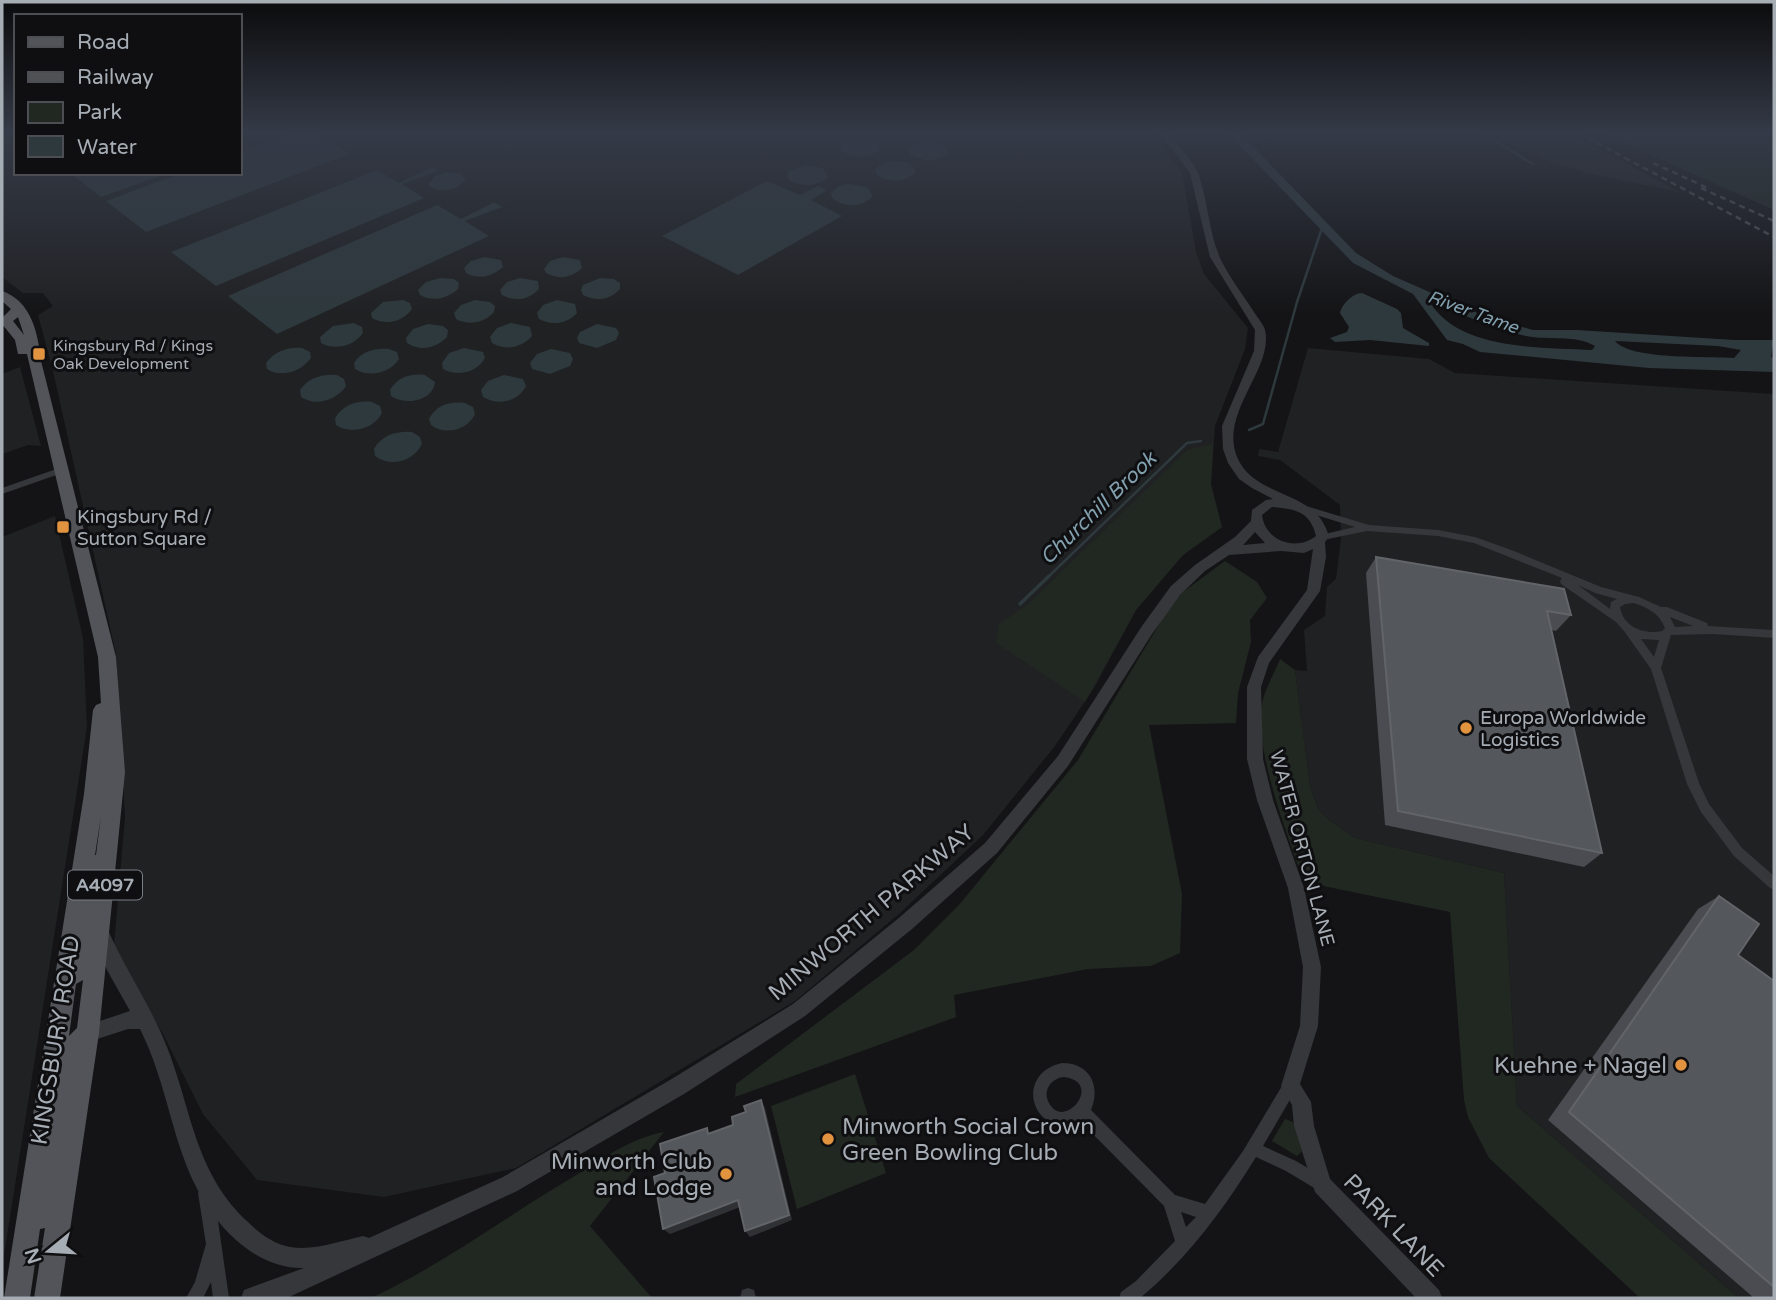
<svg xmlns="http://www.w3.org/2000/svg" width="1776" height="1300" font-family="'Varela Round',sans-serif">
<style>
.built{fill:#202123}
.green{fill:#212821}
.water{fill:#2e393d;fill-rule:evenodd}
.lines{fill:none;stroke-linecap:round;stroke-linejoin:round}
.stream-far1{stroke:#2e393d;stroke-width:2.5}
.stream{stroke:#2e393d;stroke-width:3.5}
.minor{fill:#35373a;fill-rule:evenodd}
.tertiary{fill:#35373a;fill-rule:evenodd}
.primary{fill:#525459;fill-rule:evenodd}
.rail{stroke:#4f5155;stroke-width:2.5;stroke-dasharray:6 4.5;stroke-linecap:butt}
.wall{fill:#4a4c51}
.shaded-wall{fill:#303135}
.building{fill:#54575b;stroke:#616469;stroke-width:2}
.poi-dot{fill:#e29340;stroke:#0f0f11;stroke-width:2.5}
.labels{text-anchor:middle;stroke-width:6;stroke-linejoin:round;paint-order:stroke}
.far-poi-label{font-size:16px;fill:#a7adb5;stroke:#0f0f11;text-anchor:start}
.far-water-label{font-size:18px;font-style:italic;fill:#819fad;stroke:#0f0f11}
.shield{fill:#0f0f11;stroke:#797e84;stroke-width:2}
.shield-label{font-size:18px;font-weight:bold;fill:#a7adb5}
.poi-label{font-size:19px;fill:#a7adb5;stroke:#0f0f11;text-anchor:start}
.street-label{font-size:19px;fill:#a7adb5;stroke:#0f0f11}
.water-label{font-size:21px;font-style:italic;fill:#819fad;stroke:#0f0f11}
.near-street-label{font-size:23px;fill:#a7adb5;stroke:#0f0f11}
.near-poi-label{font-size:23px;fill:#a7adb5;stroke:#0f0f11;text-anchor:end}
</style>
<rect width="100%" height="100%" fill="#141416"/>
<path class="built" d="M 2,133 L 16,133 L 16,173 L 240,173 L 240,133 L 1150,133 L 1182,172 L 1196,252 L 1204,274 L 1248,328 L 1245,349 L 1215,426 L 1211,485 L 1222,527 L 1183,555 L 1158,580 L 1136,610 L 1094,688 L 1055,746 L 983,835 L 899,914 L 795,1001 L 516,1168 L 384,1197 L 257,1180 L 203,1114 L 162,1032 L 113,957 L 125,817 L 116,654 L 53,371 L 38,315 L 53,306 L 43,293 L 23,293 L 2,277 Z
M 1487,133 L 1568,133 L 1680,192 L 1586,173 L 1548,161 Z
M 1308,348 L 1429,359 L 1455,373 L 1774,394 L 1774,1298 L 1739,1298 L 1517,1106 L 1504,873 L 1355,838 L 1329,820 L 1318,809 L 1310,786 L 1295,670 L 1307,671 L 1304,630 L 1325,616 L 1327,587 L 1336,579 L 1341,537 L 1340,505 L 1280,460 L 1258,456 L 1259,449 L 1278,452 Z
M 20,367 L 41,446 L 28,445 L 2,454 L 2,374 Z
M 55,516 L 83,638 L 87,727 L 2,1268 L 2,537 Z"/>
<path class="green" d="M 1602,133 L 1770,133 L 1768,140 L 1774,141 L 1774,210 Z
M 1213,444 L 1211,485 L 1222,527 L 1183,555 L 1136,610 L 1085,702 L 996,643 L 999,624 L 1027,605 L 1187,450 Z
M 1225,561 L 1257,582 L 1267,598 L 1250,620 L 1251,642 L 1238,693 L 1236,723 L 1149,725 L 1182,894 L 1180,953 L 1151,966 L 1088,969 L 954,995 L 956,1017 L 735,1097 L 736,1084 L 914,950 L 959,905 L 1078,760 L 1164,616 L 1183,592 Z
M 1280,659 L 1295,670 L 1310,786 L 1318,809 L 1329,820 L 1355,838 L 1504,873 L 1517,1106 L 1739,1298 L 1640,1298 L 1489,1158 L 1468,1117 L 1464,1100 L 1450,912 L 1304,882 C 1289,839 1251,743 1263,699 C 1267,685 1275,672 1280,659 Z
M 855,1074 L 886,1173 L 797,1209 L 771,1106 Z
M 1285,1119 L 1293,1122 L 1302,1151 L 1297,1156 L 1272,1141 Z
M 664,1132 L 590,1226 L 652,1298 L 371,1298 C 444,1264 508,1215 578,1174 C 606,1157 631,1138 664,1132 Z"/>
<path class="water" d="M 293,133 L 313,133 L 349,154 L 146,232 L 106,201 L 181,173 L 240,173 L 240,152 Z
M 1228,133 L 1240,133 L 1356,253 L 1393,276 L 1489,318 L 1533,330 L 1577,330 L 1734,340 L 1774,340 L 1771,357 L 1774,358 L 1774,372 L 1649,368 L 1555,359 L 1480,352 L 1463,344 L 1447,340 L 1413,294 L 1353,263 ZM 1429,301 C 1461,313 1492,329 1526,336 C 1549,341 1574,334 1595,346 L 1592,350 C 1540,347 1459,351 1429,301 ZM 1615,341 L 1718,346 L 1741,350 L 1734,358 C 1707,356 1630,360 1615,341 Z
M 857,138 L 874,141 L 880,149 C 869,159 852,159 841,150 L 842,143 Z
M 930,142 L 946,147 L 948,155 L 929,161 L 910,155 L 909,150 L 916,144 Z
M 892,161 L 910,163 L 916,172 C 906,183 888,183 876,174 L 875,169 L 883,163 Z
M 805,165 L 823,168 L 828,177 C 818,187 802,187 789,180 L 787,176 L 789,171 Z
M 431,167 L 439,171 L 402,184 L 424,198 L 216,286 L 171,252 L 377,170 L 399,183 Z
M 449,172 L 461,174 L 466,179 C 457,191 440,194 428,185 L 435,176 Z
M 70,173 L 168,173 L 101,197 Z
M 767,181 L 800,195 L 818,186 L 827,190 L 811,200 L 842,216 L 738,275 L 662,236 Z
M 849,184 L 867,187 L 873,196 C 862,208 844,208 832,198 L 831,193 L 839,186 Z
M 494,202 L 502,207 L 465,221 L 489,236 L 277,334 L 228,296 L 437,205 L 461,219 Z
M 484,257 L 501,260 L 503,267 C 492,277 478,280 466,273 L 464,268 L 471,261 Z
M 563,257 L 580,260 L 582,268 C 572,278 559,280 546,273 L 544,269 L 550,261 Z
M 440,278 L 454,279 L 459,283 L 458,289 C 447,299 433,302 420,295 L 418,290 L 426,282 Z
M 520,278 L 538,281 L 539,289 C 529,300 515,302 502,295 L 500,290 L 507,282 Z
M 600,278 L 614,279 L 620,283 L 620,289 C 610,300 596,302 583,295 L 581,290 L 583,285 Z
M 1362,293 L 1397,309 L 1401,313 L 1403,328 L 1429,343 L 1429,346 L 1370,340 L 1335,342 L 1330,338 L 1347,332 L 1349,327 L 1340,313 C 1342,304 1353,293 1362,293 Z
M 403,300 L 410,303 L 412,309 C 403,322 385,326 372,318 L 371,313 L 383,302 Z
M 475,300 L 490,302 L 495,306 L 494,312 C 484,323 469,326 456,319 L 454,313 L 461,305 Z
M 557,300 L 575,304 L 577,313 C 567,324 552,326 539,319 L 537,313 L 543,305 Z
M 354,323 L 362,327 L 363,333 C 354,346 335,351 321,343 L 320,337 L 333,326 Z
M 511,323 L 530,327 L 532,336 C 521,348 506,351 492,343 L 490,337 L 497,328 Z
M 428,324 L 443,326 L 448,330 L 447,337 C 436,348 421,352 407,343 L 406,338 L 413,329 Z
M 597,324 L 616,328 L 619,333 L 616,340 L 597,348 L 579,343 L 577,338 L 580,332 Z
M 302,348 L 310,352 L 311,358 C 301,372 281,378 267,369 L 266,363 C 275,351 288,347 302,348 Z
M 464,348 L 483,352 L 485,358 C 477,373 457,377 443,369 L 442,363 L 449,353 Z
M 389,349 L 397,352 L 399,359 C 390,373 370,378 355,369 L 354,363 C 362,351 375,348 389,349 Z
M 551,349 L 570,353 L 573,359 L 570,366 L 550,374 L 532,369 L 530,363 L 537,354 Z
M 337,375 L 344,379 L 346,386 C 337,400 316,407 301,397 L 300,390 C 308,378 322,374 337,375 Z
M 425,375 L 435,382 C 433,401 406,406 391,396 L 390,390 C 397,377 411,373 425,375 Z
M 504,375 L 523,379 L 526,386 C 518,402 498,406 483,397 L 481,390 L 488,381 Z
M 372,402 L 380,406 L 382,413 C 374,429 351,435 336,425 L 335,418 C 343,405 357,400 372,402 Z
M 465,403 L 473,407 L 475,414 C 468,430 445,436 431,425 L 429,419 C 436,405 450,401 465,403 Z
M 412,432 L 420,437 L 422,444 C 414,461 391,468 375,456 L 374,449 C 382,435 396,431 412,432 Z"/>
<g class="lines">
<path class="stream-far1" d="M 1482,133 L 1533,164
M 1249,430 L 1263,424 L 1297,302 L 1322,228
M 1047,578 L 1187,443 L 1201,441"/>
<path class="stream" d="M 1020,604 L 1049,576"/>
<path class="minor" d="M 62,467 L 65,468 L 65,472 L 2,494 L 2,488 Z
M 1306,506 L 1369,525 L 1438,530 L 1475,537 L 1514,551 L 1601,587 L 1639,597 L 1661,607 L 1667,607 L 1707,623 L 1708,626 L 1774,630 L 1774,638 L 1713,634 L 1671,635 L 1661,668 L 1699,783 L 1709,804 L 1742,848 L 1774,876 L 1774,890 L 1770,888 L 1734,856 L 1701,812 L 1687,784 L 1651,669 L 1624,631 L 1616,622 L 1561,584 L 1560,581 L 1562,578 L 1474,543 L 1438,536 L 1367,531 L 1323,540 L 1320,539 L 1318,537 L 1320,535 L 1355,527 L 1303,511 L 1301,509 L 1303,507 ZM 1578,585 L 1595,593 L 1617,599 L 1611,602 L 1610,609 ZM 1633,603 C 1647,607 1659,613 1665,628 L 1662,631 C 1644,635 1623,627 1620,607 L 1625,604 ZM 1670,617 L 1693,626 L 1675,627 ZM 1641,639 L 1659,640 L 1654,657 Z
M 1062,1063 C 1090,1063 1101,1086 1091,1110 L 1175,1195 L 1205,1204 L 1243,1151 L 1285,1081 L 1290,1079 L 1295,1081 L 1297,1086 L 1295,1091 L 1263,1146 L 1296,1161 L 1326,1179 L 1329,1184 L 1326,1189 L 1321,1192 L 1286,1171 L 1256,1157 C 1224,1209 1187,1259 1140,1298 L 1119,1298 L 1121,1292 L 1136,1281 L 1175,1241 L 1164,1206 L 1080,1121 C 1033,1141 1012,1074 1062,1063 ZM 1064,1077 C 1105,1082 1063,1134 1048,1101 C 1043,1089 1052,1078 1064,1077 ZM 1181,1212 L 1196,1217 L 1186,1227 Z
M 206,1185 L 211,1188 L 214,1193 L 229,1298 L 213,1298 L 211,1282 L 203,1298 L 186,1298 L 195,1282 L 206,1244 L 198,1193 L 201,1188 Z
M 748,1288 L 754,1290 L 756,1298 L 740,1298 L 742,1290 Z"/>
<path class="tertiary" d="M 1160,133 L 1168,133 C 1178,145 1194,161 1199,176 C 1208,202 1209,233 1220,258 C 1229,277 1243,295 1254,312 C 1257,317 1264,325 1265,330 C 1274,369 1219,412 1237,457 C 1255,500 1317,488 1329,537 L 1325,542 L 1326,557 L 1320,591 L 1269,663 L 1261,687 L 1263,759 L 1273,800 L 1304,888 L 1321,967 L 1318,1026 L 1300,1084 L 1311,1102 L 1314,1126 L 1330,1179 L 1439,1290 L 1442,1298 L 1416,1298 L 1315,1192 L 1294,1126 L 1292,1105 L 1281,1086 L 1300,1026 L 1303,967 L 1288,888 L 1257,800 L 1247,759 L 1247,687 L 1258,657 L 1307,590 L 1313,549 L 1304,553 L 1281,551 L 1229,555 L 1205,571 L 1181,594 L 1152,634 L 1068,766 L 997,853 L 912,929 L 805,1016 L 684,1094 L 517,1191 L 289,1297 L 241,1298 L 244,1290 L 304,1268 C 279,1269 255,1257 236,1240 C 171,1179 177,1103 140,1029 L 128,1029 L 88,1042 L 82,1039 L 79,1033 L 82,1027 L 130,1011 L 107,970 L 92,934 L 95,928 L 101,926 L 107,928 C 125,969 151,1006 167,1047 C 192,1111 195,1174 249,1223 C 260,1234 274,1244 290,1247 C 314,1251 340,1241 363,1236 L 369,1238 L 503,1177 L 670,1080 L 793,1004 L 900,917 L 985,843 L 1058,756 L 1142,626 L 1171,586 L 1195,565 L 1235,537 L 1251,521 L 1252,510 L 1266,500 L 1273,499 L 1252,488 L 1239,479 L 1228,463 L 1223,449 L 1222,426 L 1254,351 L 1255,330 L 1210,257 L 1190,173 ZM 1272,507 C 1295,509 1310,511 1316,536 C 1296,552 1265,541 1262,515 ZM 1255,532 L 1265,543 L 1243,545 L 1245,543 Z"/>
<path class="primary" d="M 2,291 C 31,301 38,332 41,361 L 116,657 L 125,772 L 99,1033 L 60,1298 L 34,1298 L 45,1228 L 40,1229 L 30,1298 L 4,1298 L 84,794 L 93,710 L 96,705 L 101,703 L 98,657 L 27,354 L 18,354 L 15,340 L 2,324 L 2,318 L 11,309 L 2,301 ZM 18,317 L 24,335 L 13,321 ZM 101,816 L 96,855 L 95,855 ZM 83,980 L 77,1028 L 69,1036 L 76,984 Z"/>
<path class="rail" d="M 1578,133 L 1774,237
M 1653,163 L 1710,189
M 1701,188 L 1774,221"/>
</g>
<path class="wall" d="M 1376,557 L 1571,615 L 1556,631 L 1552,630 L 1602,853 L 1584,867 L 1385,825 L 1366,573 Z
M 1719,896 L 1738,955 L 1774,981 L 1774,1298 L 1754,1298 L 1548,1120 L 1698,909 Z"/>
<path class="shaded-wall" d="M 761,1100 L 765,1108 L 792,1220 L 750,1237 L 745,1231 Z
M 738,1200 L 743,1206 L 670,1234 L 663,1229 Z"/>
<path class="building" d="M 1376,557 L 1564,589 L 1571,615 L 1547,611 L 1602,853 L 1398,811 Z
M 1719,896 L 1759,924 L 1738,955 L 1774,981 L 1774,1287 L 1569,1112 Z
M 761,1100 L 789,1215 L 745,1231 L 738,1200 L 663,1229 L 654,1177 L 665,1173 L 660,1144 L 707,1128 L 708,1134 L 733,1125 L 732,1117 L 746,1112 L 744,1106 Z"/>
<linearGradient id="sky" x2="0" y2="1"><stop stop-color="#0b0b0c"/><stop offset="0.42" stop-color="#343a47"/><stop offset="1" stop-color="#343a47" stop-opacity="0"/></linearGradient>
<rect width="1776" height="315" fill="url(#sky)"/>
<g class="poi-dot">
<rect x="32" y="347" width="14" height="14" rx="3.5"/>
<rect x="56" y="520" width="14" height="14" rx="3.5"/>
<circle cx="1466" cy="728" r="7"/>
<circle cx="1681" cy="1065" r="7"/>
<circle cx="828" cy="1139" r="7"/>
<circle cx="726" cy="1174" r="7"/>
</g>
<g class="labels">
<g class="far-poi-label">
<text x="53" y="351">Kingsbury Rd / Kings<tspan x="53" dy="18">Oak Development</tspan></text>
</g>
<g class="far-water-label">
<text transform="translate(1473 312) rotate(20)" y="6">River Tame</text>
</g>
<rect class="shield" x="68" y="870.5" width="74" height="29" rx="5"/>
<g class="shield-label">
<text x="105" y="891">A4097</text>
</g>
<g class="poi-label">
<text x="77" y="523">Kingsbury Rd /<tspan x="77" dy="22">Sutton Square</tspan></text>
<text x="1480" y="724">Europa Worldwide<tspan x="1480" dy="22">Logistics</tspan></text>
</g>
<g class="street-label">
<text transform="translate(1303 848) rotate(75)" y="7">WATER ORTON LANE</text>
</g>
<g class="water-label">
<text transform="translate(1098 508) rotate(-44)" y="7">Churchill Brook</text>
</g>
<g class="near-street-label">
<text transform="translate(871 912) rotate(-40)" y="8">MINWORTH PARKWAY</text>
<text transform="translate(55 1040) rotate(-81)" y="8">KINGSBURY ROAD</text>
<text transform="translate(1394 1225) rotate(46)" y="8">PARK LANE</text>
</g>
<g class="near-poi-label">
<text x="1667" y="1073">Kuehne + Nagel</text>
<text x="842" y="1134" text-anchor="start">Minworth Social Crown<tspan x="842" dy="26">Green Bowling Club</tspan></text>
<text x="712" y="1169">Minworth Club<tspan x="712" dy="26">and Lodge</tspan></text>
</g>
</g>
<rect width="1776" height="1300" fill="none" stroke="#a7adb5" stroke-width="7"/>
<rect x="14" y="14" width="228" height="161" fill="#0f0f11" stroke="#4c4e53" stroke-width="2"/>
<rect x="28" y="37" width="35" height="10" fill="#525459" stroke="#4c4e53" stroke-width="2"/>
<text x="77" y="49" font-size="21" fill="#a7adb5">Road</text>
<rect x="28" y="72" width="35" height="10" fill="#4f5155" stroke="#4c4e53" stroke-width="2"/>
<text x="77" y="84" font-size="21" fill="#a7adb5">Railway</text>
<rect x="28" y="102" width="35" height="21" fill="#212821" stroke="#4c4e53" stroke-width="2"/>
<text x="77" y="119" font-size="21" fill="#a7adb5">Park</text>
<rect x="28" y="136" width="35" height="21" fill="#2e393d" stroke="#4c4e53" stroke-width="2"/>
<text x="77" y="154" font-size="21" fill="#a7adb5">Water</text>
<g transform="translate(49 1251) rotate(252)" stroke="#0f0f11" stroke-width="5" paint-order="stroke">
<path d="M0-5L12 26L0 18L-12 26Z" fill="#a7adb5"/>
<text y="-10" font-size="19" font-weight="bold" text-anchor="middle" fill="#a7adb5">N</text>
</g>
</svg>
